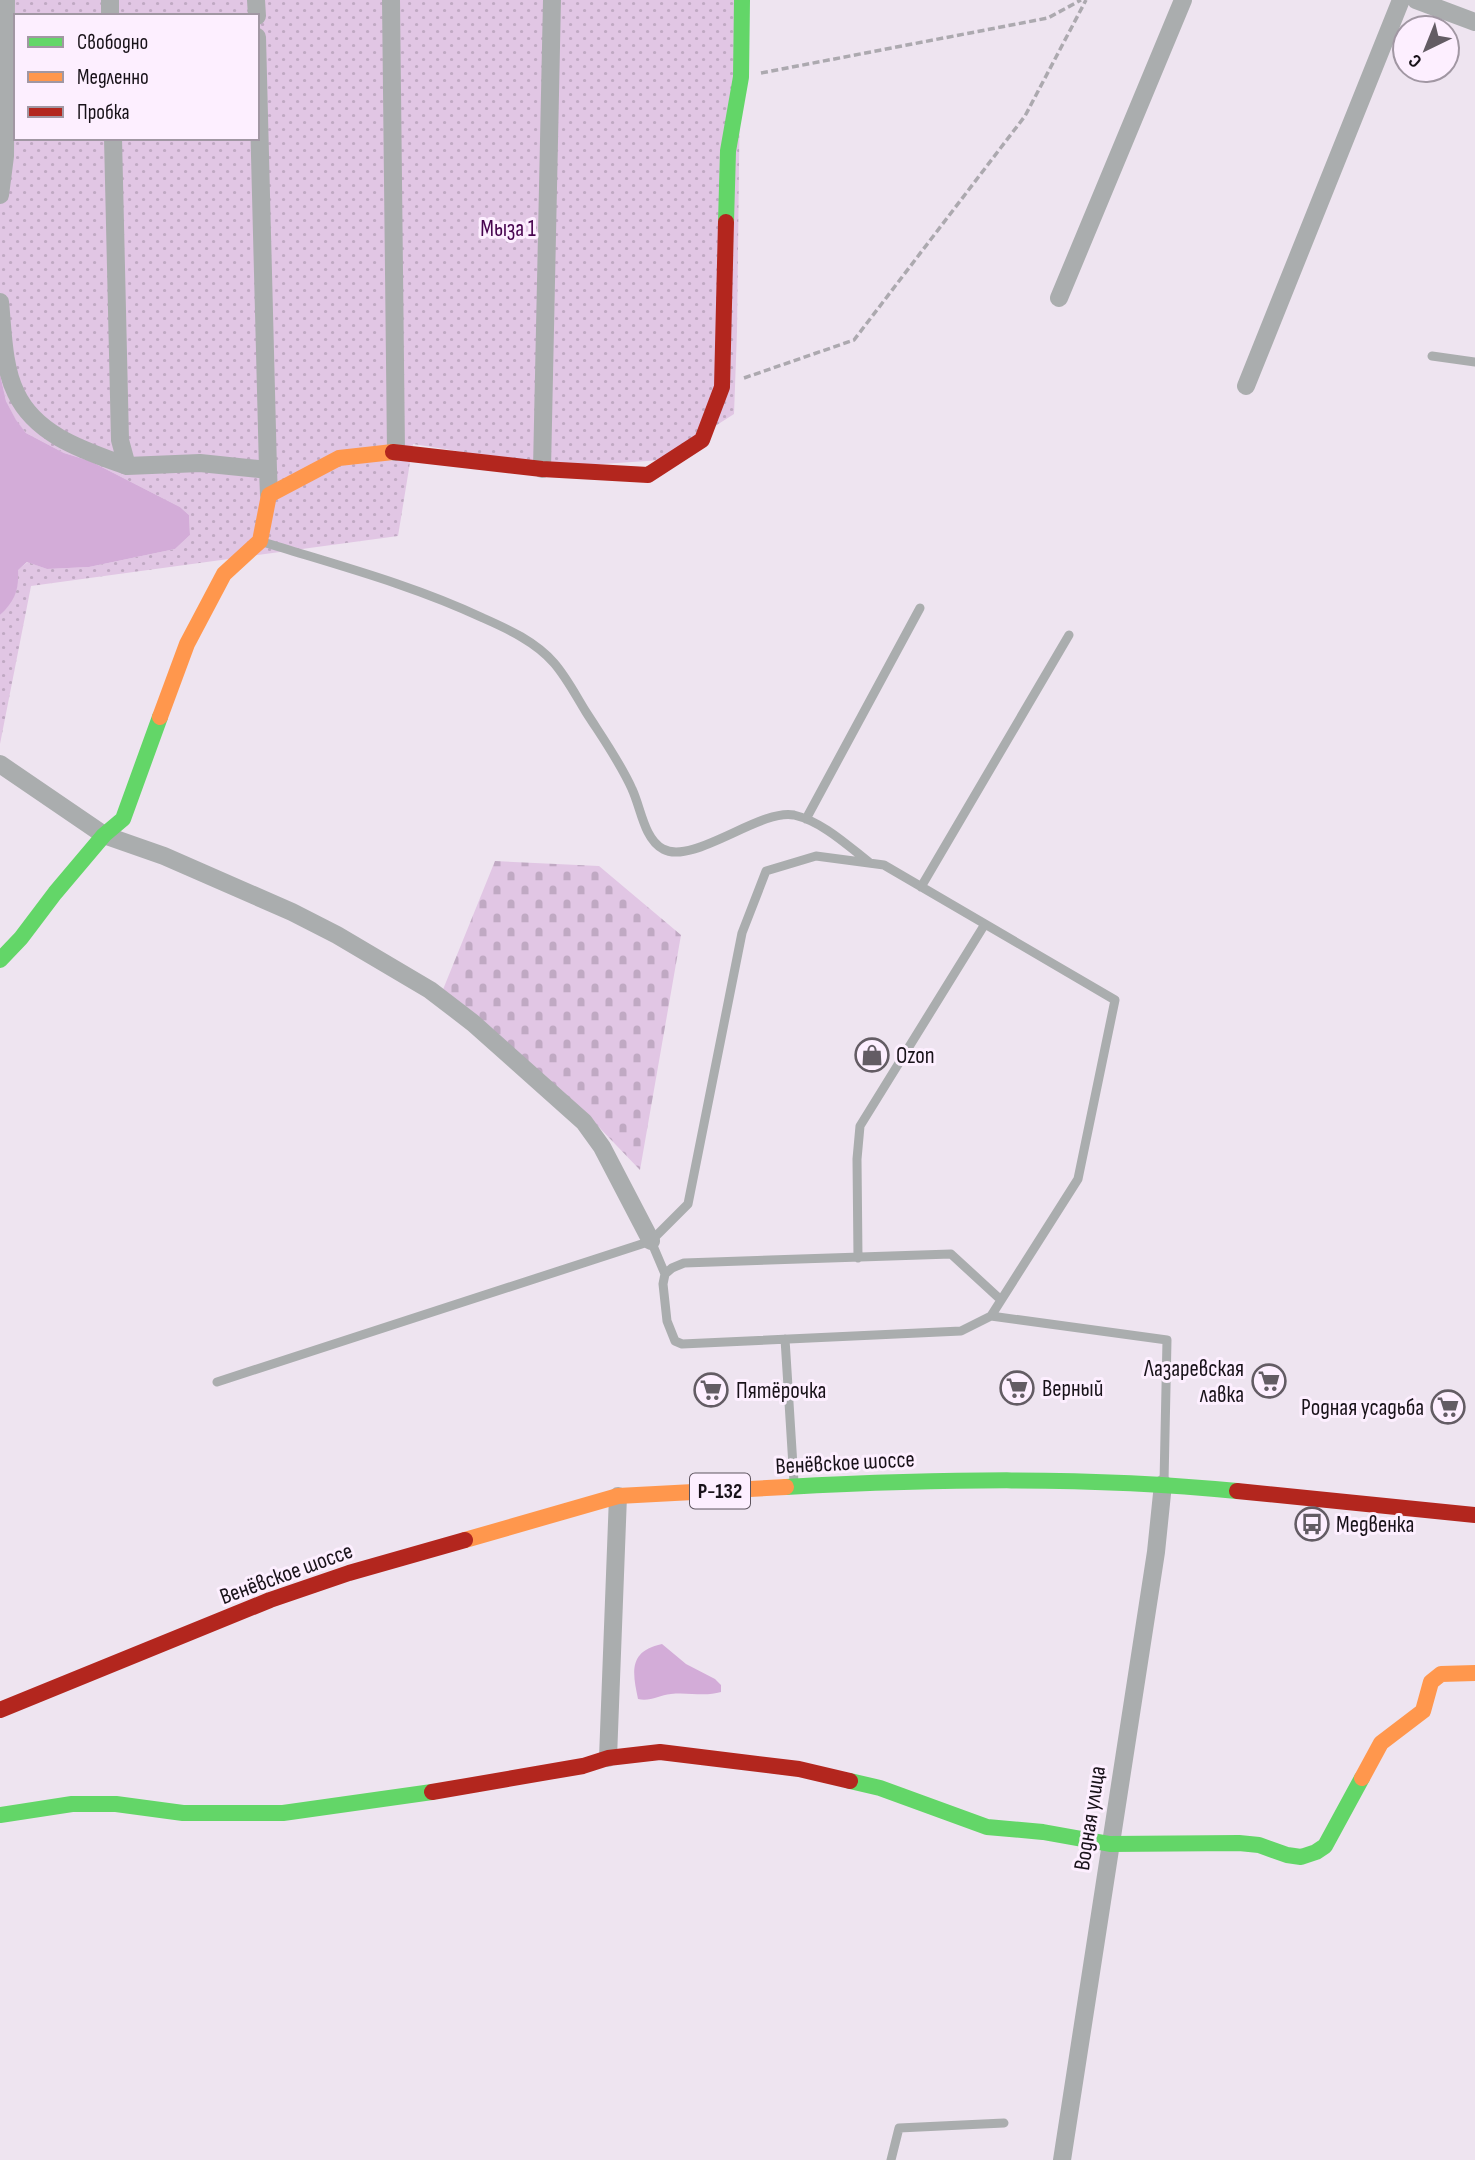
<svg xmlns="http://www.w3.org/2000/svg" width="1475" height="2160" font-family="'Sofia Sans Condensed',sans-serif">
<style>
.grass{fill:url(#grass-dots);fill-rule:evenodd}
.cemetery{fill:url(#cemetery-stones)}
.water{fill:#d3acd8}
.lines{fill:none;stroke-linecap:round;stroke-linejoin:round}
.path{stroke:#aca9af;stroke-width:3.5;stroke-dasharray:7 3.5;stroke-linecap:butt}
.lane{stroke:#aaadae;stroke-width:9}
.street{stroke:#aaadae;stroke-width:18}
.fast{stroke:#63d668;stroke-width:16}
.slow{stroke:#ff974d;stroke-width:16}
.jam{stroke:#b3261e;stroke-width:16}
.labels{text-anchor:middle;stroke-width:6;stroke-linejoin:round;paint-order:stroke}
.shield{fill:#fdefff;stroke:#5d545e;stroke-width:2}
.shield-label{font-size:21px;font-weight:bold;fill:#181219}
.park-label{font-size:23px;fill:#46034e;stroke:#fdefff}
.poi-label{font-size:23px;fill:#181219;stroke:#fdefff;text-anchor:start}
.street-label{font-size:23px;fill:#181219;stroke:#fdefff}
</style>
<defs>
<pattern id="grass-dots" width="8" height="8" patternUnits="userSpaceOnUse" patternTransform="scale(1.75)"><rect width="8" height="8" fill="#e1c6e4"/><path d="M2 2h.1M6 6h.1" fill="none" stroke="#c0a9c3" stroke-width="1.8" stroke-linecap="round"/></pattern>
<pattern id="cemetery-stones" width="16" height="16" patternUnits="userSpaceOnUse" patternTransform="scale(1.75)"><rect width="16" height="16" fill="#e1c6e4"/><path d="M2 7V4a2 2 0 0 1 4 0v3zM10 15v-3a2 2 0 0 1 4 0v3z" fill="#c0a9c3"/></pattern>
</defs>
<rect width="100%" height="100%" fill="#eee4f0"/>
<path class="grass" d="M 0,0 L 741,0 L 737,331 L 734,414 L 662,460 L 557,467 L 413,444 L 398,536 L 31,586 L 0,744 L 0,615 C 13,602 19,588 17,570 L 28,562 L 47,569 L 89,567 L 175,549 L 190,535 L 189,515 L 180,507 L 90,461 L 64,453 L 26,433 L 16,421 L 6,401 L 0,374 ZM 16,16 L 257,16 L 257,138 L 16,138 Z"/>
<path class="cemetery" d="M 495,861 L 599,866 L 681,935 L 640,1170 L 593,1121 L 442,992 Z"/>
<path class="water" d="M 0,374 L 6,401 L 16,420 L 26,433 L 64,453 L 90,461 L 180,507 L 189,515 L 190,535 L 175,549 L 89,567 L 47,569 L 27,562 L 18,570 C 19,590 15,601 0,615 Z
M 662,1644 L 686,1664 L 715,1679 L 721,1685 L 721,1692 C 705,1697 688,1692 671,1694 C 659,1695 650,1702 638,1699 C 632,1671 629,1651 662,1644 Z"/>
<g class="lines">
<path class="path" d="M 761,73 L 1048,18 L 1081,0
M 744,378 L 854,340 L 1025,116 L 1086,0"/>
<path class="lane" d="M 1432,356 L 1475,362
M 263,542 C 337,565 413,585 483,618 C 508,629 536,642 554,663 C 567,678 576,696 586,712 C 602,737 620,762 632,789 C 641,808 644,839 663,849 C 692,866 761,808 794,815 C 823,822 847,845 870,863
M 806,819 L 920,608
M 921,887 L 1069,635
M 651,1241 L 665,1274 L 663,1284 L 667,1321 L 675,1341 L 682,1344 L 961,1331 L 991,1316
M 858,1258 L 857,1159 L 860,1126 L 985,924
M 665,1274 L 672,1268 L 684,1263 L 951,1254 L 1001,1300
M 785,1339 L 794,1482
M 217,1382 L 651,1241 L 688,1204 L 742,933 L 766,871 L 816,856 L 884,865 L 1115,1000 L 1078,1179 L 991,1316 L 1167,1340 L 1164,1482
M 891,2160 L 899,2128 L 1004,2123"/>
<path class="street" d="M 110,0 L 110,16
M 256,0 L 257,16
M 391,0 L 396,452
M 1416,0 L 1475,22
M 257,37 L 268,470
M 113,138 L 120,440 L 127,466 L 200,463 L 268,470 L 269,495
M 0,195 L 5,156 L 6,0
M 1059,298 L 1183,0
M 0,302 C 3,331 3,367 16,393 C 36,436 86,451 127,466
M 1246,386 L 1401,0
M 542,469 L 552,0
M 0,764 L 104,835 L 164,856 L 292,912 L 337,935 L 430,990 L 473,1023 L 584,1122 L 602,1147 L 651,1241
M 608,1758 L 618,1496
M 1062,2160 L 1156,1552 L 1163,1484"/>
<path class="fast" d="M 726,222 L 728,151 L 741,77 L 742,0
M 0,960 L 21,938 L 55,893 L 104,835 L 123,819 L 160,717
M 786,1487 C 936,1479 1087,1476 1237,1491
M 850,1781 L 880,1788 L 987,1827 L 1043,1832 L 1110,1844 L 1239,1843 L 1259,1845 L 1287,1855 L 1301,1857 L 1316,1852 L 1325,1846 L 1362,1778
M 0,1815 L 72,1804 L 116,1804 L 183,1813 L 283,1813 L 432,1792"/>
<path class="slow" d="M 160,717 L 187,644 L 224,574 L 260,541 L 269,495 L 339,458 L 393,452
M 465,1540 L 618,1496 L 786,1487
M 1362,1778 L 1381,1743 L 1423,1711 L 1431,1682 L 1441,1674 L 1475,1673"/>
<path class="jam" d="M 393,452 L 542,469 L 648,475 L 702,440 L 722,387 L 726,222
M 1237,1491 L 1475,1515
M 0,1710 L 270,1600 L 349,1573 L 465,1540
M 432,1792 L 583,1766 L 608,1758 L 660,1752 L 799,1769 L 850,1781"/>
</g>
<defs>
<symbol id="shop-ring" viewBox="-11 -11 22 22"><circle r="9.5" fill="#fdefff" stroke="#635c64" stroke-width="1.5"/><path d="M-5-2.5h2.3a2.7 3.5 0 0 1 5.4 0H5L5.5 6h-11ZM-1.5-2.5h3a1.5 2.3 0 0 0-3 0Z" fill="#635c64"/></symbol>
<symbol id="supermarket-ring" viewBox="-11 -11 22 22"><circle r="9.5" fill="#fdefff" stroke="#635c64" stroke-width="1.5"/><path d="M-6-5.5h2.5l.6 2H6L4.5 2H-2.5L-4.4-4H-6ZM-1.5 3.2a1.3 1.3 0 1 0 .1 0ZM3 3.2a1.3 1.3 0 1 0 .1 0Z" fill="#635c64"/></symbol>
<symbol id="bus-ring" viewBox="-11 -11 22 22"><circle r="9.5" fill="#fdefff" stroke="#635c64" stroke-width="1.5"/><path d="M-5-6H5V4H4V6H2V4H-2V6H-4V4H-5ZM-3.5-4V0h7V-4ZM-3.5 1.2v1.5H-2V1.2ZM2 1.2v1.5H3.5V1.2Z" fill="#635c64"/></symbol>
</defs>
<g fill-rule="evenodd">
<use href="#shop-ring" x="853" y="1036" width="38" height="38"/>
<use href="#supermarket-ring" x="1250" y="1362" width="38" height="38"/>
<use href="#supermarket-ring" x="998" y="1369" width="38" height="38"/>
<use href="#supermarket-ring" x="692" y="1371" width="38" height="38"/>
<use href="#supermarket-ring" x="1429" y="1388" width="38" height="38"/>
<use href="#bus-ring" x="1293" y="1505" width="38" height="38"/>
</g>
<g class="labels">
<rect class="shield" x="690" y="1473.5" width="60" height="35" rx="5"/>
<g class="shield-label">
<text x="720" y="1498">Р-132</text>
</g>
<g class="park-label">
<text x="508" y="236">Мыза 1</text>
</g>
<g class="poi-label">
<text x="896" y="1063">Ozon</text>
<text x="1244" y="1376" text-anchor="end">Лазаревская<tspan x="1244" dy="26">лавка</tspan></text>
<text x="1042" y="1396">Верный</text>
<text x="736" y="1398">Пятёрочка</text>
<text x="1424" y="1415" text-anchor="end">Родная усадьба</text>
<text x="1336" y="1532">Медвенка</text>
</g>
<g class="street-label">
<text transform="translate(845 1462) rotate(-3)" y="8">Венёвское шоссе</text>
<text transform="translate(286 1573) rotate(-20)" y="8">Венёвское шоссе</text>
<text transform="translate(1089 1818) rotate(-81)" y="8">Водная улица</text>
</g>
</g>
<rect x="14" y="14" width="245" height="126" fill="#fdefff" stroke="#a197a3" stroke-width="2"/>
<rect x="28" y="37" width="35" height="10" fill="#63d668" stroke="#a197a3" stroke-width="2"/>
<text x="77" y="49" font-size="21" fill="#181219">Свободно</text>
<rect x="28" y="72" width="35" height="10" fill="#ff974d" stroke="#a197a3" stroke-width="2"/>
<text x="77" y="84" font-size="21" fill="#181219">Медленно</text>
<rect x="28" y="107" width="35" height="10" fill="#b3261e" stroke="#a197a3" stroke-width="2"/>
<text x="77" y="119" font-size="21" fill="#181219">Пробка</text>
<g transform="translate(1426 49) rotate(223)"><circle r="33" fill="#fdefff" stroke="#a197a3" stroke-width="2"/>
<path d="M0-5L12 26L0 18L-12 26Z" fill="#635c64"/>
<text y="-10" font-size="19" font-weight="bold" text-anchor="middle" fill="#181219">С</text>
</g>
</svg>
